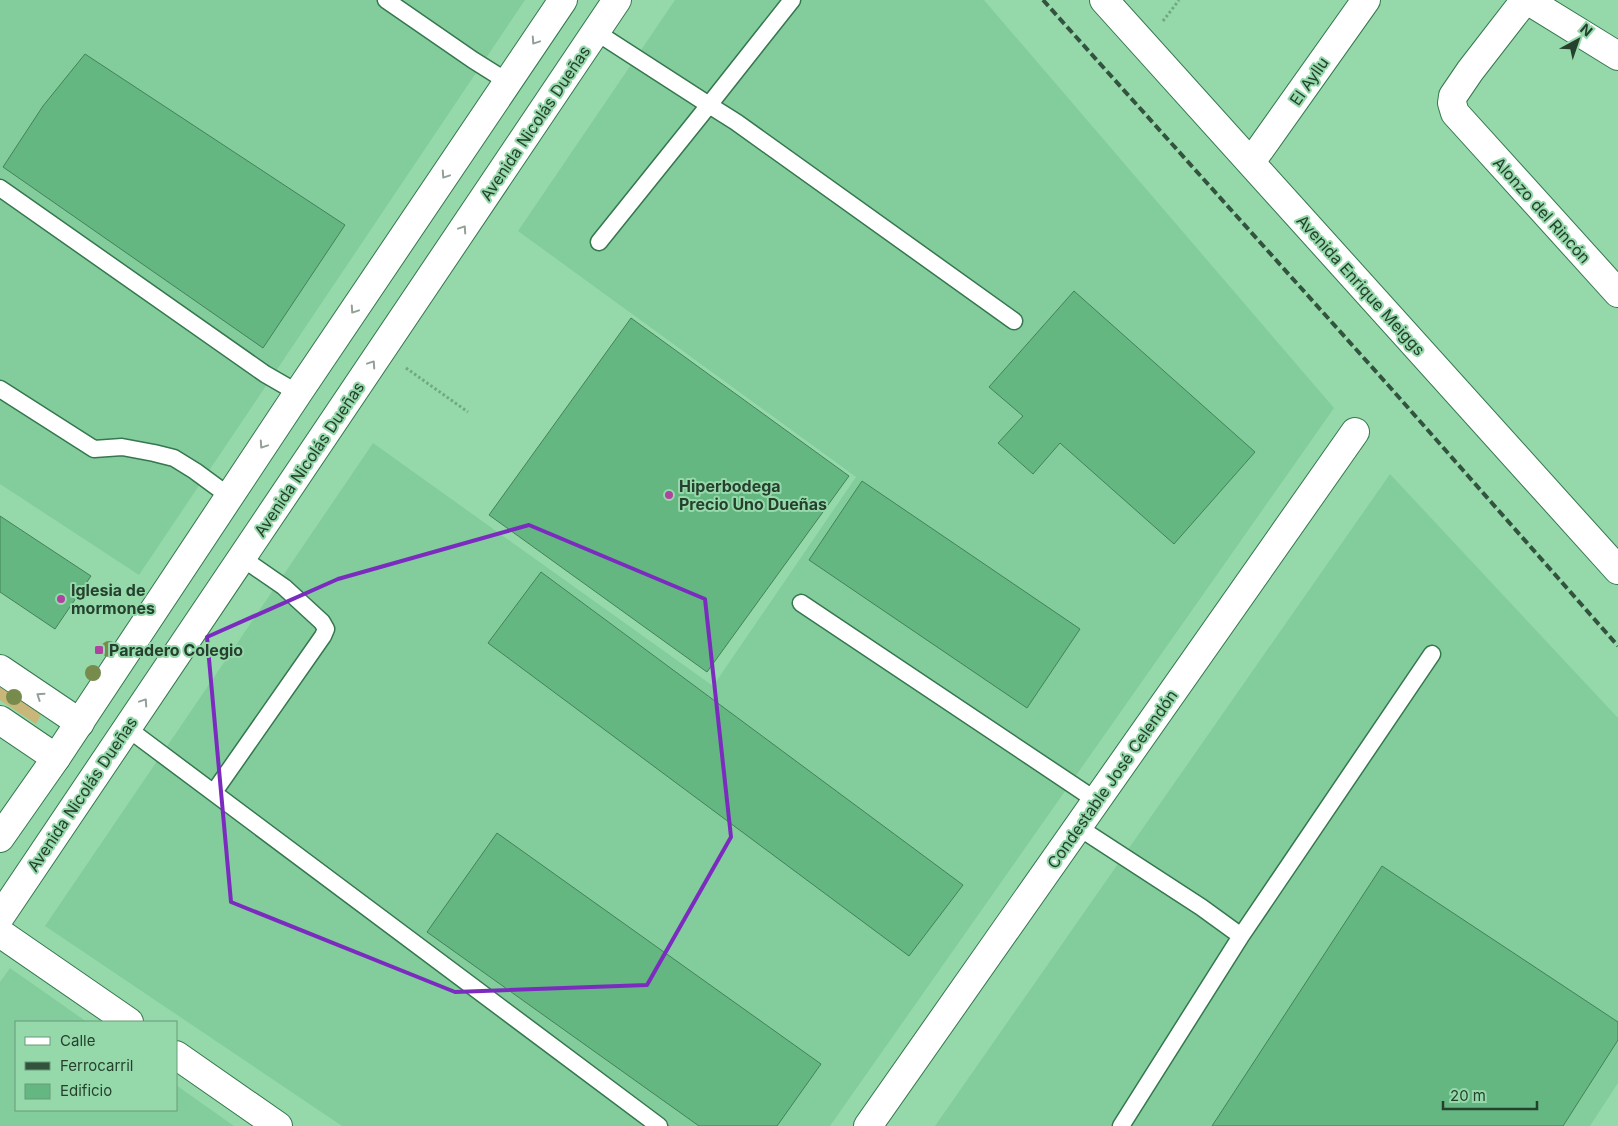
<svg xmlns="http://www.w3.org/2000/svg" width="1618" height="1126" font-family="Inter,sans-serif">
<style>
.built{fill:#83cd9c}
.green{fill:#c9b779}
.building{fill:#64b781;stroke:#428359}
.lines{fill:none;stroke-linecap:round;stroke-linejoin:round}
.service-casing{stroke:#35774e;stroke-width:19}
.minor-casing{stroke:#35774e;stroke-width:30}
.tertiary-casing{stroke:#35774e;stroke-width:30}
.secondary-casing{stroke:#35774e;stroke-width:30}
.path{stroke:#71a882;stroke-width:3;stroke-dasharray:2.5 2.5;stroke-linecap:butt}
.service{stroke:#fff;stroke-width:16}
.minor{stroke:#fff;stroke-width:28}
.tertiary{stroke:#fff;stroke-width:28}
.secondary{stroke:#fff;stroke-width:28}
.rail{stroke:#32533d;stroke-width:4;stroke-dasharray:8 4;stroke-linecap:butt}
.tree{fill:#768b4c}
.oneway{stroke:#92a096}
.marked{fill:none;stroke:#7b2cbf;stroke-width:4;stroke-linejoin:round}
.poi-dot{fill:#b042a0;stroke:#95d9aa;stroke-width:2}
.labels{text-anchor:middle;stroke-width:4;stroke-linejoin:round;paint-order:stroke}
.street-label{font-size:16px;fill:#25412e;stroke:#95d9aa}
.poi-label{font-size:16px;font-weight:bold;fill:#25412e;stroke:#95d9aa;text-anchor:start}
</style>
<rect width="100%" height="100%" fill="#95d9aa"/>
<path class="built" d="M 0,0 L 525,0 L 139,575 L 0,484 Z
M 675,0 L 984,0 L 1334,408 L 830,1126 L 342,1126 L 45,926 L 373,443 L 713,686 L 856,477 L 518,231 Z
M 1390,474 L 1618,718 L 1618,1083 L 1590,1126 L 935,1126 Z
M 10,968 L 87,1022 L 16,1022 L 16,1110 L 176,1110 L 176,1085 L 234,1126 L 0,1126 L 0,982 Z"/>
<path class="green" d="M 0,673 L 46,705 L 36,724 L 0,700 Z"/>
<path class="building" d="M 85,54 L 345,225 L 263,348 L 3,167 L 43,106 Z
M 1074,291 L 1255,452 L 1174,544 L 1060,443 L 1033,474 L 998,443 L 1023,416 L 989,387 Z
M 631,318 L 849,476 L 707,672 L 489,515 Z
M 862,481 L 1080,629 L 1027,708 L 809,560 Z
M 0,516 L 91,576 L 55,629 L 0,592 Z
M 541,572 L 963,885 L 909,956 L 488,643 Z
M 497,833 L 821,1064 L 777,1126 L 699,1126 L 427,932 Z
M 1382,866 L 1618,1022 L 1618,1040 L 1563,1126 L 1212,1126 Z"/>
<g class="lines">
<defs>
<path id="service" d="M 386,0 L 473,60 L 508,82
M 596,32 L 709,105 L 792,0
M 0,188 L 265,374 L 298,393
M 599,242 L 709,105 L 736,122 L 1014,321
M 0,389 L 94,449 L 122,447 L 154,453 L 174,458 L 195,471 L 229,496
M 801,603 L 1097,801
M 127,728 L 659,1126
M 214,792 L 323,636 L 326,629 L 322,622 L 284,587 L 242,558
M 1078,827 L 1201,907 L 1241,936 L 1432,654
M 1121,1126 L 1241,936"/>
<path id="minor" d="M 1525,0 L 1470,71 L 1453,96 L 1452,103 L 1455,113 L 1618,293
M 1527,0 L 1618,56
M 1251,162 L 1366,0
M 0,933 L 129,1022
M 176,1055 L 278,1126
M 868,1126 L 1355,432"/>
<path id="tertiary" d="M 1104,0 L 1618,570
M 0,669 L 80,723
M 0,720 L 56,758"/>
<path id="secondary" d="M 0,838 L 56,758 L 298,393 L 563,0
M 0,917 L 617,0"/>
</defs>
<use href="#service" class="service-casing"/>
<use href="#minor" class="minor-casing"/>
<use href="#tertiary" class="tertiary-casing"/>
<use href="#secondary" class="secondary-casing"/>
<path class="path" d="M 1163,21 L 1179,0
M 406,368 L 468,412"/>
<use href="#service" class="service"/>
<use href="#minor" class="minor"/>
<use href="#tertiary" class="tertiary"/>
<use href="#secondary" class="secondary"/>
<path class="rail" d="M 1043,0 L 1388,385 L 1618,646"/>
</g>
<g class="tree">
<circle cx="109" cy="649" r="8"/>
<circle cx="93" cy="673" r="8"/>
<circle cx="14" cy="697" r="8"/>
</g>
<defs><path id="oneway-chevron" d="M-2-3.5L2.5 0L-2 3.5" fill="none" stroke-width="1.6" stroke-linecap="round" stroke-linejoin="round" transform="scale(1.25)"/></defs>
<g class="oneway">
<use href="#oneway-chevron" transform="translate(535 41) rotate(124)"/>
<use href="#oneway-chevron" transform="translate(445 175) rotate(124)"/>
<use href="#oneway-chevron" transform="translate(463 229) rotate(-56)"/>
<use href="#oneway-chevron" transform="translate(354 310) rotate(124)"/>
<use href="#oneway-chevron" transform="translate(372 364) rotate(-56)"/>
<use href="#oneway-chevron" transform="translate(263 445) rotate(124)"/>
<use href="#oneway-chevron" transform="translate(40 696) rotate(-146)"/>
<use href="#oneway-chevron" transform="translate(144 702) rotate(-56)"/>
</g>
<path class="marked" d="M 529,525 L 705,599 L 731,837 L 647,985 L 455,992 L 231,902 L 207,637 L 338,579 Z"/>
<g class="poi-dot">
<circle cx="669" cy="495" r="5"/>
<circle cx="61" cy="599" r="5"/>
<rect x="94" y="645" width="10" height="10" rx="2.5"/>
</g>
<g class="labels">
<g class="street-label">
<text transform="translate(1309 81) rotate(-55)" y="6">El Ayllu</text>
<text transform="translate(535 123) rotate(-56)" y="6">Avenida Nicolás Dueñas</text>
<text transform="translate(1542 210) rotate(48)" y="6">Alonzo del Rincón</text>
<text transform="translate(1361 285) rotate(48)" y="6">Avenida Enrique Meiggs</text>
<text transform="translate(309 459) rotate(-56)" y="6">Avenida Nicolás Dueñas</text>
<text transform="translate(1112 779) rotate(-55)" y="6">Condestable José Celendón</text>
<text transform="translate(82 794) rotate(-56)" y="6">Avenida Nicolás Dueñas</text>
</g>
<g class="poi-label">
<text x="679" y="492">Hiperbodega<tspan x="679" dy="18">Precio Uno Dueñas</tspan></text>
<text x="71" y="596">Iglesia de<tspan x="71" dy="18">mormones</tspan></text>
<text x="109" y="656">Paradero Colegio</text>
</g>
</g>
<rect x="15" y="1021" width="162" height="90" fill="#95d9aa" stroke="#689c78"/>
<rect x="25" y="1037" width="25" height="8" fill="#ffffff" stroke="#689c78"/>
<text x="60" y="1046" font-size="15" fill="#25412e">Calle</text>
<rect x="25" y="1062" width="25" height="8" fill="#32533d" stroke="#689c78"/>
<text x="60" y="1071" font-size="15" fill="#25412e">Ferrocarril</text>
<rect x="25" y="1084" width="25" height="15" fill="#64b781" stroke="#689c78"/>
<text x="60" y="1096" font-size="15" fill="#25412e">Edificio</text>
<g transform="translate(1578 40) rotate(40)" stroke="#95d9aa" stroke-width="4" paint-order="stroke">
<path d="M0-4L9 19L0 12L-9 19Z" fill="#25412e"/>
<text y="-8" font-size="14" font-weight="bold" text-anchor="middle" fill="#25412e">N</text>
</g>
<path d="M1443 1101v8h94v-8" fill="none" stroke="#25412e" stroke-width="2.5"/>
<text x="1450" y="1101" font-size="15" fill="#25412e" stroke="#95d9aa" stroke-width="4" paint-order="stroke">20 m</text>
</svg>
